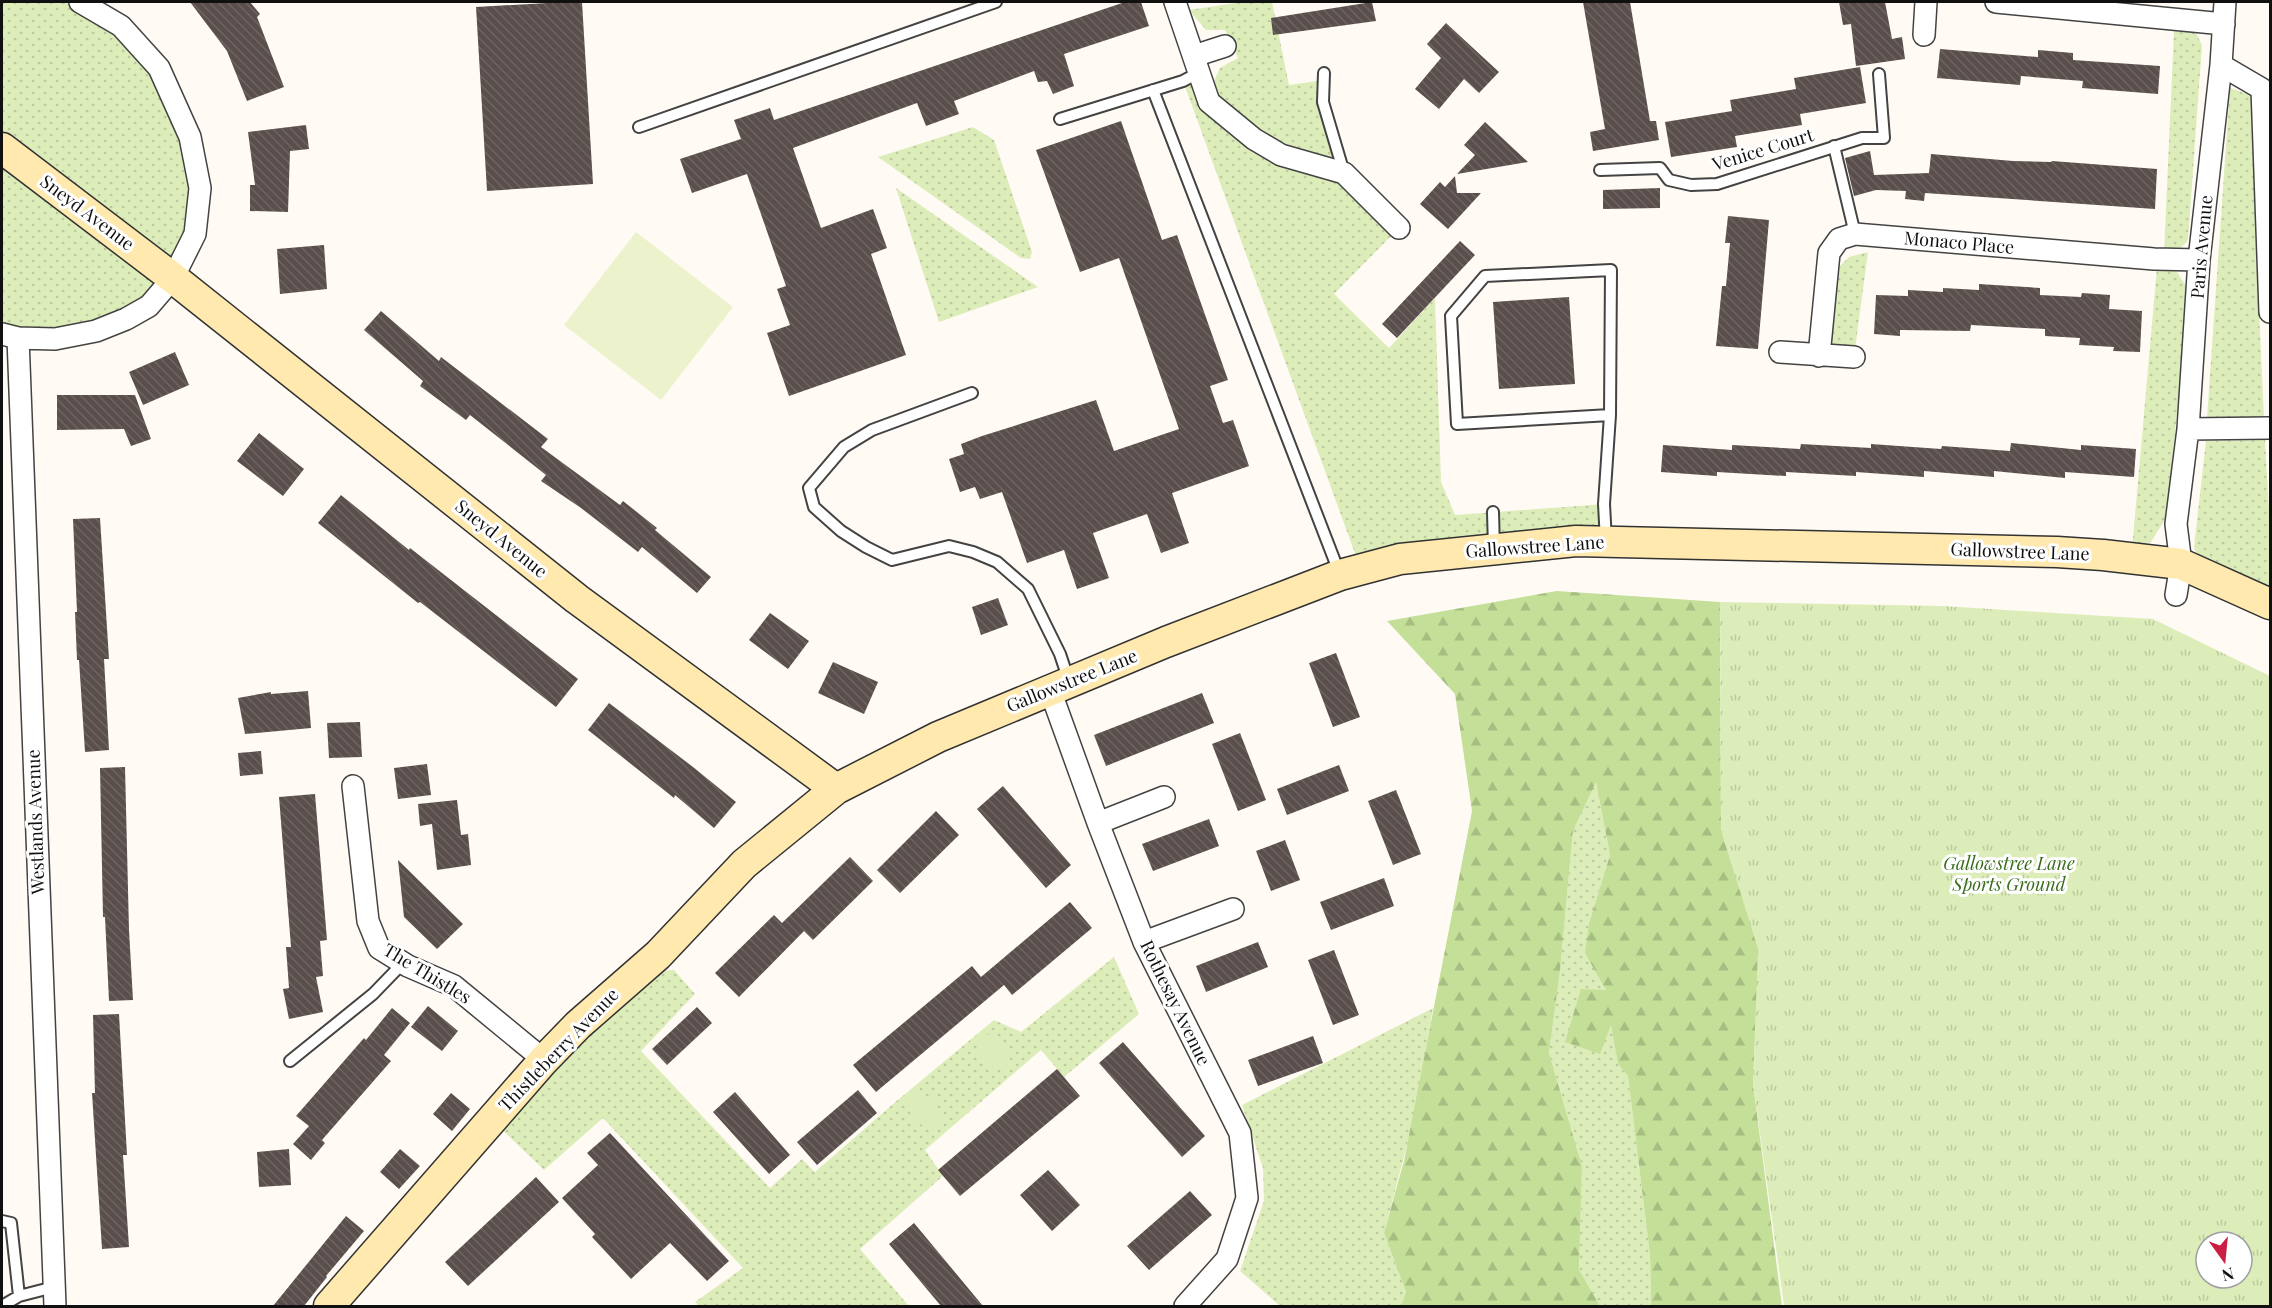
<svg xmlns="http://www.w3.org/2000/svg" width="2272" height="1308" font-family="'Playfair Display',serif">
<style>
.grass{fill:url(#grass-dots)}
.forest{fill:url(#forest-firs)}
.park{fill:url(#park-tufts);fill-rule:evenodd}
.garden{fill:#ddedba}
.pitch{fill:#ecf3cc}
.building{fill:url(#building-back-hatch)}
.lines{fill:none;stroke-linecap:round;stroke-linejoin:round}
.lane-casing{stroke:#434343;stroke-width:14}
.street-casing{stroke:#434343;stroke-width:24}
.secondary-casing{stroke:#323232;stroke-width:33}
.lane{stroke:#fff;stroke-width:10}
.street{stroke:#fff;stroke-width:21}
.secondary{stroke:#ffe9af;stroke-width:30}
.labels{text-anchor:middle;stroke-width:6;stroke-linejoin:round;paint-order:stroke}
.street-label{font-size:18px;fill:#101010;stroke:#fff}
.park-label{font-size:18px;font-style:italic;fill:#3a6d1b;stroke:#fff}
</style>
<defs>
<pattern id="grass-dots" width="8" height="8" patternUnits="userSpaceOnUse" patternTransform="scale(1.5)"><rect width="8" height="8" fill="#ddedba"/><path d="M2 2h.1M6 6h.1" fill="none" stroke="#bdca9f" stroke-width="1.8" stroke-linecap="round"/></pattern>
<pattern id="forest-firs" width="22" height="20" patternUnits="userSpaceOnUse" patternTransform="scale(1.5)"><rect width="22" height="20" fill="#c3df98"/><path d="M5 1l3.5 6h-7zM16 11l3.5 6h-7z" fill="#a6be82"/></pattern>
<pattern id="park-tufts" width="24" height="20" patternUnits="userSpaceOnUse" patternTransform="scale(1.5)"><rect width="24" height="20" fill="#ddedba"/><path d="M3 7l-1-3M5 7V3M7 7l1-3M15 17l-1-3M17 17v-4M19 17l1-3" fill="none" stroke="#bdca9f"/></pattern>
<pattern id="building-back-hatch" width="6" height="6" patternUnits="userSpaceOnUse" patternTransform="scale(1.5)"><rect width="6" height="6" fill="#5a4f4c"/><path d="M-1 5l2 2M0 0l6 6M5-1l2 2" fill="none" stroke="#6d6461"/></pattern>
</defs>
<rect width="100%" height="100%" fill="#fffbf4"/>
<path class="grass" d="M 2,2 L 80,2 L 159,68 L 200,188 L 173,278 L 96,331 L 2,334 Z
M 1242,2 L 1272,2 L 1289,85 L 1324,80 L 1342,166 L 1288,150 L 1221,105 L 1214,81 L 1220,68 L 1238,58 L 1225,30 L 1206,30 L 1189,10 Z
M 2174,30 L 2196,33 L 2202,45 L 2188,240 L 2182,247 L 2164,253 Z
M 1200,72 L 1209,102 L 1254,139 L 1344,173 L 1399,228 L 1334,294 L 1389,348 L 1435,298 L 1441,482 L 1455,515 L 1604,504 L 1606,541 L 1361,570 L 1183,81 Z
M 2230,88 L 2253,96 L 2259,311 L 2264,418 L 2207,418 Z
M 973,127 L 994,140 L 1032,252 L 1030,259 L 1021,258 L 878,157 Z
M 896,188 L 1038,287 L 939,322 Z
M 1868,252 L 1854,357 L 1827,356 L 1840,266 L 1849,257 Z
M 2157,267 L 2177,272 L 2186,286 L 2179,394 L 2166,518 L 2151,542 L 2132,549 Z
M 2265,440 L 2270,527 L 2270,594 L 2199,561 L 2194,547 L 2206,441 Z
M 1596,781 L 1610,855 L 1589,923 L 1606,991 L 1618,1064 L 1628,1076 L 1650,1255 L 1651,1306 L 1600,1306 L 1579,1271 L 1582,1166 L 1549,1053 L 1560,971 L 1573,831 Z
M 1114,957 L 1139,1014 L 1064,1077 L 1041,1050 L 925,1150 L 943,1176 L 860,1249 L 909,1306 L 699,1306 L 695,1302 L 743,1268 L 603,1118 L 544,1170 L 492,1120 L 637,971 L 674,970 L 695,994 L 641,1051 L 770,1188 L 802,1159 L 815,1172 L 893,1104 L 994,1020 L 1021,1032 Z
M 1433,1008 L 1413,1122 L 1384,1233 L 1406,1292 L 1401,1306 L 1280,1306 L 1240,1271 L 1264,1201 L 1263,1168 L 1242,1105 Z"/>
<path class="forest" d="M 1557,591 L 1720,602 L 1721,830 L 1759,949 L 1753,1084 L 1782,1306 L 1651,1306 L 1650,1255 L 1628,1076 L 1618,1064 L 1611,1025 L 1600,1054 L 1565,1042 L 1581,989 L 1606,990 L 1585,953 L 1589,923 L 1610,855 L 1596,782 L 1573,831 L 1560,971 L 1549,1053 L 1582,1166 L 1579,1270 L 1600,1306 L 1401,1306 L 1406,1292 L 1384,1233 L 1404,1161 L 1472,811 L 1455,694 L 1387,621 Z"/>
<path class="park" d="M 1720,602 L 1943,606 L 2153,619 L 2270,676 L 2270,1306 L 1784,1306 L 1753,1084 L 1758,949 L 1721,830 ZM 2206,1242 L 2242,1242 L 2242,1278 L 2206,1278 Z"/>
<path class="garden" d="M 986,1034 L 1004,1043 L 1012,1064 L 1003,1072 L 982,1060 L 976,1043 Z
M 916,1090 L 936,1101 L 943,1123 L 934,1130 L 913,1121 L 906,1099 Z"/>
<path class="pitch" d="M 636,232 L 733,307 L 661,400 L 564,325 Z"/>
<path class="building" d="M 190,2 L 250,2 L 260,14 L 257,17 L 284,87 L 247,101 L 227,51 Z
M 565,2 L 582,2 L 593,184 L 487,191 L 476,7 Z
M 1125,2 L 1141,2 L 1149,26 L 1064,54 L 1074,86 L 1053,94 L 1047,81 L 1038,82 L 1034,71 L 954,101 L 959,114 L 926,126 L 917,103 L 793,148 L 821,228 L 873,209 L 887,248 L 871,254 L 906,355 L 789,396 L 767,333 L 790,325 L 777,289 L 786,286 L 747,174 L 692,193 L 680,159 L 741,139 L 734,120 L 770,108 L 774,120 Z
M 1372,2 L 1376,21 L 1273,35 L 1271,18 Z
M 1583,2 L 1630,2 L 1650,121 L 1656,121 L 1659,140 L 1593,151 L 1590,132 L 1605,129 Z
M 1839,2 L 1885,2 L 1892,39 L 1902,37 L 1905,59 L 1856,66 L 1851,24 L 1843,25 Z
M 1446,23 L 1499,72 L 1479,93 L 1464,79 L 1439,109 L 1415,89 L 1441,58 L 1427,44 Z
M 1940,49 L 2038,57 L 2038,50 L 2073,53 L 2073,60 L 2160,66 L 2158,94 L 2082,88 L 2083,81 L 2021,76 L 2020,85 L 1937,78 Z
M 1860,67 L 1866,103 L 1800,114 L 1802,125 L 1735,136 L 1737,147 L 1671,157 L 1665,122 L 1732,111 L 1730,100 L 1796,89 L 1794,78 Z
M 1121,121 L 1162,240 L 1177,235 L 1228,380 L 1210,386 L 1223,423 L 1233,420 L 1249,466 L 1172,493 L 1189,543 L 1161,553 L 1147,514 L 1093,533 L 1109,578 L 1077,589 L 1064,550 L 1027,563 L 1002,492 L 980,499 L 975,487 L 960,492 L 949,459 L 964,454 L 961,444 L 982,436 L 1096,400 L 1114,451 L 1179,429 L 1119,258 L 1080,272 L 1036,150 Z
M 1485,122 L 1528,162 L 1457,174 L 1475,155 L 1464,145 Z
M 306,125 L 309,149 L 290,151 L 288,212 L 250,211 L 250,185 L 255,185 L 248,132 Z
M 1870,151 L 1874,175 L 1929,173 L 1931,154 L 2013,161 L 2051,162 L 2052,161 L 2157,169 L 2155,209 L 1925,193 L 1924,201 L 1905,199 L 1906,191 L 1876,190 L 1854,196 L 1845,158 Z
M 1455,176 L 1457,193 L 1481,193 L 1448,229 L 1420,204 L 1440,182 L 1445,187 Z
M 1660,188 L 1660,208 L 1603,209 L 1603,190 Z
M 1728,216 L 1769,220 L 1758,349 L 1716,346 L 1722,286 L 1726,286 L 1730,243 L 1725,243 Z
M 1460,241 L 1475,255 L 1397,338 L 1382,324 Z
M 324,245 L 327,289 L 280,294 L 277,249 Z
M 1979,284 L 2040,288 L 2040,295 L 2081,297 L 2082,293 L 2110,295 L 2109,309 L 2142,311 L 2140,352 L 2113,351 L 2114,347 L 2079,345 L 2080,338 L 2045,336 L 2045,329 L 1971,325 L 1970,331 L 1900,330 L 1900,336 L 1874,334 L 1876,295 L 1908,296 L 1908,290 L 1943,292 L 1943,288 L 1979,290 Z
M 1569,297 L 1575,384 L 1499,389 L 1493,302 Z
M 381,311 L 439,361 L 441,357 L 548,439 L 541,447 L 620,505 L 623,501 L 657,528 L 655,530 L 711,577 L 697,593 L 642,547 L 638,552 L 581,508 L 541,481 L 546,475 L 470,415 L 466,420 L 420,386 L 423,381 L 364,330 Z
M 175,352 L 189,385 L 143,405 L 129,372 Z
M 57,395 L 135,395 L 151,439 L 131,446 L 124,429 L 57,430 Z
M 259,433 L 304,469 L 283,496 L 237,461 Z
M 2011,443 L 2081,450 L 2081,445 L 2136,449 L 2134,477 L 2065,472 L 2065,478 L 1994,471 L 1994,477 L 1924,471 L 1924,477 L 1856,472 L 1856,476 L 1786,472 L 1786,476 L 1717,472 L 1717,476 L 1661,472 L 1663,445 L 1732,450 L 1732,445 L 1800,449 L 1801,444 L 1871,448 L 1871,444 L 1941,449 L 1942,446 L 2010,451 Z
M 341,495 L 409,550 L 410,548 L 578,679 L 556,707 L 420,602 L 418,603 L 318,523 Z
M 100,518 L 109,659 L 104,659 L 109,750 L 85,752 L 79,660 L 77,660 L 75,612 L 77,612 L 73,519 Z
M 998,598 L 1008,625 L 981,635 L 972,607 Z
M 770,613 L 809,641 L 788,669 L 749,640 Z
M 1336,653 L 1360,717 L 1333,727 L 1309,663 Z
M 833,662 L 878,682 L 864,714 L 818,693 Z
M 308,691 L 311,728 L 245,734 L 238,698 L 271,692 L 271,694 Z
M 1202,693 L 1214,723 L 1106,766 L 1094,735 Z
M 609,703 L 693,767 L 736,802 L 714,828 L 675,795 L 674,798 L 588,730 Z
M 360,722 L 362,757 L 329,758 L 327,723 Z
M 1240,733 L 1266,800 L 1238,811 L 1212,744 Z
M 261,751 L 263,774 L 240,776 L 238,753 Z
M 427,764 L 431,795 L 398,799 L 394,768 Z
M 1339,765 L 1349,791 L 1287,815 L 1277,789 Z
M 125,767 L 129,930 L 133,1000 L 109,1001 L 105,917 L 103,917 L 100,768 Z
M 1003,786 L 1071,865 L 1046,888 L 977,809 Z
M 1396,790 L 1421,854 L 1393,865 L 1368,801 Z
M 315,794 L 327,940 L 320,941 L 323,976 L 316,977 L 323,1012 L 289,1019 L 283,989 L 289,988 L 286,947 L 291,947 L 279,797 Z
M 457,800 L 461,835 L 468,834 L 471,865 L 437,870 L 432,824 L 420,826 L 418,804 Z
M 936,811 L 959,835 L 900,893 L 877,870 Z
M 1209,819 L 1219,846 L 1153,871 L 1142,844 Z
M 1285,840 L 1300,880 L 1271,891 L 1256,851 Z
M 850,857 L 873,881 L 813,940 L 804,931 L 739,997 L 715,973 L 774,915 L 782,923 Z
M 398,860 L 463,924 L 437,949 L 404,917 Z
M 1384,878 L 1394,906 L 1331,930 L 1320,902 Z
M 1070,902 L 1092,928 L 1012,995 L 1004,985 L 876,1092 L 853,1065 L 972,966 L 981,977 Z
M 1258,942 L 1268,967 L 1206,992 L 1196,966 Z
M 1334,950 L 1359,1015 L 1333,1025 L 1308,960 Z
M 428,1006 L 458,1031 L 442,1051 L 411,1027 Z
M 697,1007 L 712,1023 L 667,1065 L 652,1049 Z
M 392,1008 L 410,1023 L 384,1055 L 391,1061 L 322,1140 L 325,1143 L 311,1160 L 293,1144 L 309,1126 L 296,1116 L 364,1038 L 366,1040 Z
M 119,1014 L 127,1155 L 123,1155 L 129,1247 L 102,1249 L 92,1093 L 95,1093 L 93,1015 Z
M 1313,1036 L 1323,1063 L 1258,1086 L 1248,1060 Z
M 1123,1042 L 1205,1136 L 1182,1157 L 1099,1063 Z
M 1057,1069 L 1080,1096 L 960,1196 L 938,1170 Z
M 858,1090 L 877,1113 L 817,1165 L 797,1142 Z
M 735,1092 L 790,1155 L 769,1174 L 713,1112 Z
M 451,1093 L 470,1109 L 452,1131 L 433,1114 Z
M 610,1133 L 729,1261 L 707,1281 L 670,1243 L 631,1279 L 592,1237 L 595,1234 L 562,1198 L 598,1165 L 587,1153 Z
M 289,1149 L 291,1185 L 259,1187 L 257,1152 Z
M 400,1149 L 420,1166 L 399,1189 L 380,1172 Z
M 1048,1170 L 1080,1205 L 1052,1231 L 1020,1195 Z
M 536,1177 L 559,1202 L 468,1286 L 445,1262 Z
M 1190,1191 L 1212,1215 L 1149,1270 L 1127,1246 Z
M 346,1216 L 364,1231 L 326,1276 L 327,1277 L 304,1306 L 273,1306 Z
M 914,1223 L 983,1306 L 941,1306 L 889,1244 Z"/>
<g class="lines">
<defs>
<path id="lane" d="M 1324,73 L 1323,102 L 1344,173
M 1153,90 L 1339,572
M 1060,119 L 1183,81 L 1200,72
M 639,127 L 996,2
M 1834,146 L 1855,234
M 1600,170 L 1660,168 L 1669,180 L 1691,185 L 1717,184 L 1862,138 L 1884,138 L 1879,74
M 972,393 L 872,430 L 844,447 L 809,488 L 814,507 L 841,531 L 866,547 L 892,560 L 949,546 L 973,552 L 997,562 L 1028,589 L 1060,654 L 1069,681
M 1493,512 L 1494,549
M 1606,541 L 1604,504 L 1610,415 L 1611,270 L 1485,276 L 1451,316 L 1457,424 L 1610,415
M 290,1061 L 373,994 L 403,963
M 2,1221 L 11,1223 L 19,1296
M 2,1306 L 19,1296 L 54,1287"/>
<path id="street" d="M 1175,2 L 1209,102 L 1254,139 L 1281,155 L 1344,173 L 1399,228
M 1996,2 L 2224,24
M 1924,35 L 1926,2
M 1194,56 L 1225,46
M 2221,65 L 2262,89 L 2270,312
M 2,334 L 18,338 L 55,339 L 96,331 L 126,319 L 149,306 L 173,278 L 195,234 L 200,188 L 190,137 L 159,68 L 121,26 L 80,2
M 18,338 L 55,1306
M 1780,352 L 1854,357
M 1819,356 L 1829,253 L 1839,239 L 1855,234 L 2154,259 L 2199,260
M 2188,429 L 2270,428
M 2176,595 L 2181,564 L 2176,524 L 2188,429 L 2199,260 L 2221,65 L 2225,2
M 1050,690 L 1098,823 L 1144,942 L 1240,1133 L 1247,1198 L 1227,1259 L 1185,1306
M 353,786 L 368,921 L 379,948 L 408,966 L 454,986 L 544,1060
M 1098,823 L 1164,797
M 1144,942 L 1233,909"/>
<path id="secondary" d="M 2,148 L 173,278 L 577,599 L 836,789
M 329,1306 L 544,1060 L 578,1025 L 658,955 L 744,864 L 836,789 L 938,737 L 1166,642 L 1340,575 L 1400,559 L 1576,541 L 2057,552 L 2103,555 L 2181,564 L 2270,604"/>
</defs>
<use href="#lane" class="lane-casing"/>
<use href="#street" class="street-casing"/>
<use href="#secondary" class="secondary-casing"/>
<use href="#lane" class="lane"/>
<use href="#street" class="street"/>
<use href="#secondary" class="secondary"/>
</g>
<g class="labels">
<g class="street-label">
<text transform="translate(1763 150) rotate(-17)" y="6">Venice Court</text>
<text transform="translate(87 213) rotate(37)" y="6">Sneyd Avenue</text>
<text transform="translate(1959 243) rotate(5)" y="6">Monaco Place</text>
<text transform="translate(2202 247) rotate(-85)" y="6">Paris Avenue</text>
<text transform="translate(501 539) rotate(39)" y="6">Sneyd Avenue</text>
<text transform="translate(1535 547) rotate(-4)" y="6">Gallowstree Lane</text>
<text transform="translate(2020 552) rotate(2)" y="6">Gallowstree Lane</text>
<text transform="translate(1072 681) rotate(-22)" y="6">Gallowstree Lane</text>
<text transform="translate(36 822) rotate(-92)" y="6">Westlands Avenue</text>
<text transform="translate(427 974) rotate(31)" y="6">The Thistles</text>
<text transform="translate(1175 1003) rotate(64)" y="6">Rothesay Avenue</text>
<text transform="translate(559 1050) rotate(-46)" y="6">Thistleberry Avenue</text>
</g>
<g class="park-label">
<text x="2009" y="870">Gallowstree Lane<tspan x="2009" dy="21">Sports Ground</tspan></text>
</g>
</g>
<rect width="2272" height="1308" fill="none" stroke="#101010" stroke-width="6"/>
<g transform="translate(2224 1260) rotate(165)"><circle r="28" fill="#ffffff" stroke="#9f9f9f" stroke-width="1.5"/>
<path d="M0-4.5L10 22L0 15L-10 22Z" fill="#ca1f43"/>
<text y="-9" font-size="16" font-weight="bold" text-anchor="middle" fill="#101010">N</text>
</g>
</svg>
